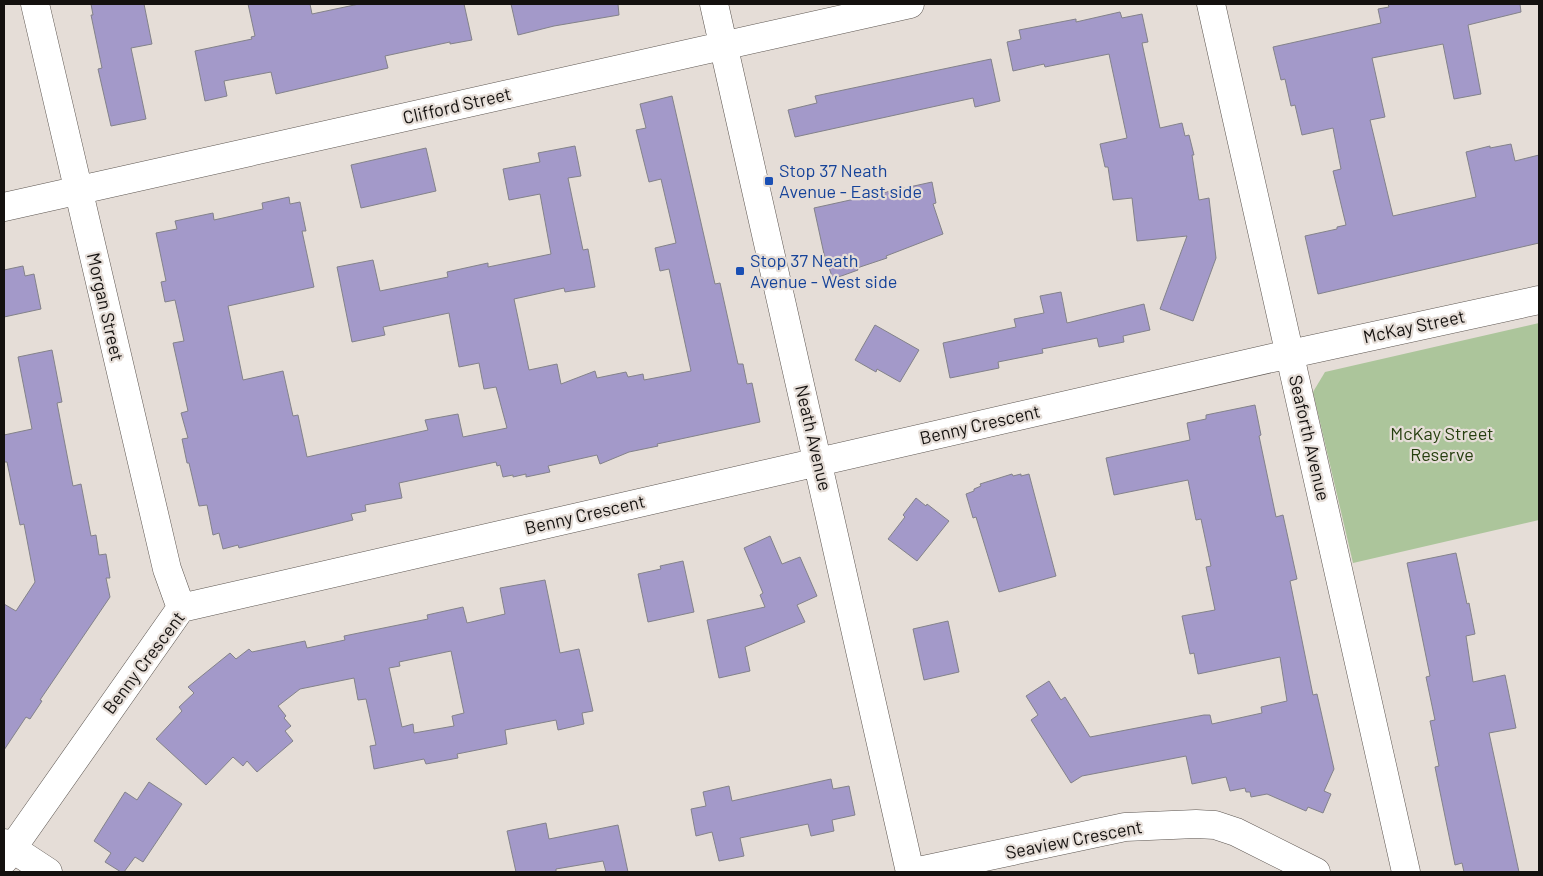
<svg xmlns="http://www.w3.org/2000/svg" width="1543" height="876" font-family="Barlow,sans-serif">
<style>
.green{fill:#acc59b}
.building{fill:#a399c9;stroke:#83828a;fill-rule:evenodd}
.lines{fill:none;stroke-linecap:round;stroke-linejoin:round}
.minor-casing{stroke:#5d5651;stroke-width:29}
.minor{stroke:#fff;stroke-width:28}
.transit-dot{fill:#1a4fb4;stroke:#e5ddd7;stroke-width:2}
.labels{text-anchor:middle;stroke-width:4.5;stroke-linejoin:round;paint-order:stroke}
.street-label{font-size:18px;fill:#14110f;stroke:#e5ddd7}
.transit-label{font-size:18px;fill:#164399;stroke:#e5ddd7;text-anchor:start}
.park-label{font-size:18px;fill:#253e0d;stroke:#e5ddd7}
</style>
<rect width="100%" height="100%" fill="#e5ddd7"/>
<path class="green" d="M 1539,323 L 1539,520 L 1353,563 L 1313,392 L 1325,372 Z"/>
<path class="building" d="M 91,4 L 144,4 L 152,44 L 131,48 L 146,119 L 111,126 L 98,69 L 102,68 L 91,15 L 93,15 Z
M 248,4 L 310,4 L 312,14 L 359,4 L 464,4 L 472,40 L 450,44 L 450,42 L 385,56 L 388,68 L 276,94 L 271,72 L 224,81 L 227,96 L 205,101 L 195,51 L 252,39 L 251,37 L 255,36 Z
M 511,4 L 618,4 L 619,15 L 554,26 L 518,35 Z
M 1388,4 L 1520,4 L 1521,12 L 1468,25 L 1481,94 L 1454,99 L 1443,44 L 1372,58 L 1385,117 L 1370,120 L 1393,216 L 1476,197 L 1466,152 L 1490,146 L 1490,148 L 1511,144 L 1515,161 L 1539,155 L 1539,243 L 1318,294 L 1305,236 L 1337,229 L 1337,227 L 1346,225 L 1333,171 L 1341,169 L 1333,128 L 1302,135 L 1295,105 L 1291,106 L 1285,79 L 1281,80 L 1273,47 L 1381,23 L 1378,9 L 1389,7 Z
M 1120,12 L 1122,18 L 1142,14 L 1148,42 L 1142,43 L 1160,128 L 1182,123 L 1185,136 L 1189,135 L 1194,155 L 1192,155 L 1199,200 L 1209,198 L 1216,258 L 1193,321 L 1160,309 L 1187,236 L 1137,241 L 1132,198 L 1113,200 L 1108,167 L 1105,167 L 1100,144 L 1127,138 L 1109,54 L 1045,67 L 1044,64 L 1013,71 L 1007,42 L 1021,39 L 1019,30 L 1076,19 L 1076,22 Z
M 991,59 L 1000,101 L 975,107 L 973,98 L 795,137 L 788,110 L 817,103 L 815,96 Z
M 672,96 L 715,284 L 720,283 L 738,364 L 743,364 L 747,384 L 752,383 L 760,422 L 657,444 L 658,446 L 629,452 L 600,464 L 597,455 L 548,466 L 550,472 L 526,477 L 526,474 L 513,477 L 513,475 L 503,477 L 500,465 L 497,466 L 496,462 L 399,483 L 402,498 L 365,505 L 366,511 L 351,514 L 353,520 L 239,548 L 238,545 L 223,549 L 219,533 L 213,535 L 207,505 L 199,506 L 189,463 L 187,463 L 182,439 L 188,438 L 181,413 L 188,411 L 173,343 L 184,341 L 175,300 L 165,302 L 161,282 L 166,281 L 156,233 L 177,229 L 175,221 L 213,213 L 214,220 L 263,209 L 262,203 L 289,197 L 290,204 L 300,202 L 306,231 L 302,231 L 314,287 L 228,306 L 243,380 L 283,371 L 293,416 L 298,415 L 307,457 L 428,430 L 425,420 L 458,414 L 463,437 L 507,428 L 496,387 L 484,389 L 479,363 L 459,367 L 449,313 L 383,327 L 385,335 L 352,342 L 337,267 L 373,260 L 380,291 L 448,277 L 447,272 L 488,263 L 488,267 L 551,254 L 540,194 L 509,200 L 503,169 L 540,162 L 538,153 L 575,146 L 581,176 L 568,178 L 583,250 L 588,249 L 595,287 L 565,292 L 564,288 L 514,299 L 529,370 L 557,364 L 561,384 L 595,371 L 597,378 L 626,372 L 628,377 L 643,374 L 644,380 L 691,371 L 669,269 L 660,271 L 655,248 L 676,243 L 661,179 L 649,182 L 636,130 L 646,128 L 640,104 Z
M 426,148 L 436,191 L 361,208 L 351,165 Z
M 932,182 L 936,203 L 933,204 L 943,234 L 886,256 L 887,258 L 857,268 L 858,270 L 833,279 L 824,254 L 814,208 Z
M 23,266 L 25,276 L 34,274 L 41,309 L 4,317 L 4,270 Z
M 1061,292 L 1067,323 L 1144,304 L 1150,330 L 1123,336 L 1124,342 L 1099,347 L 1097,338 L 1042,349 L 1043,353 L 998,362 L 999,368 L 950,378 L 943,343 L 1016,327 L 1014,319 L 1044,313 L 1040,296 Z
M 875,325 L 919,350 L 900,382 L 877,369 L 876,372 L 855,360 Z
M 52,350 L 62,402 L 57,403 L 73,486 L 81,484 L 91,536 L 96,535 L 99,555 L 106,554 L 110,578 L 106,578 L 110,597 L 40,700 L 42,701 L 30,719 L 26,717 L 4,750 L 4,604 L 16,611 L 35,582 L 24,524 L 20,525 L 7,462 L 4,462 L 4,435 L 32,429 L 18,357 Z
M 1255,405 L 1261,435 L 1259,436 L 1276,517 L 1283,515 L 1297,579 L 1290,581 L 1313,695 L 1317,694 L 1334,769 L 1324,791 L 1331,794 L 1323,813 L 1308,807 L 1306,811 L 1267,794 L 1251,797 L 1250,792 L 1246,792 L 1245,788 L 1230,791 L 1226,777 L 1192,784 L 1186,756 L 1082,776 L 1071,783 L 1031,720 L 1038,715 L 1026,696 L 1049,681 L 1061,700 L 1065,697 L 1090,737 L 1204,715 L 1210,715 L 1212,724 L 1262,713 L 1261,707 L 1287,701 L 1280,657 L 1198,674 L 1194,653 L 1190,654 L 1182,616 L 1215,610 L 1206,567 L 1211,566 L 1201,519 L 1196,520 L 1188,480 L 1114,495 L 1106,458 L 1190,440 L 1187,423 L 1206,419 L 1206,415 Z
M 1012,474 L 1013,476 L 1021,474 L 1021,476 L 1029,474 L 1056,576 L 999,592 L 976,517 L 973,518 L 966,494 L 974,491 L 974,489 L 981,486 L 980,484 Z
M 916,498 L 926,506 L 927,504 L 949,521 L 917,561 L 888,539 L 905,517 L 903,515 Z
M 770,536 L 782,564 L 800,557 L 817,596 L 797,605 L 805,622 L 745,647 L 750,671 L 719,678 L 707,620 L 765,607 L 760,595 L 763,593 L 744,548 Z
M 1456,553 L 1467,604 L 1469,603 L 1475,634 L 1466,636 L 1473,682 L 1505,675 L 1516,728 L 1489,733 L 1519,872 L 1464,872 L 1462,863 L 1455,865 L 1439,787 L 1435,767 L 1439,766 L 1430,721 L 1435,720 L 1426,677 L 1430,676 L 1407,563 Z
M 683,561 L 694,612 L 648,622 L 638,574 L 661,569 L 660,566 Z
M 545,580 L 560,653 L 579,649 L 593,711 L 582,713 L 584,724 L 558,730 L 556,720 L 505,730 L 507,744 L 457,754 L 458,758 L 426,764 L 424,759 L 374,769 L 370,746 L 376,745 L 366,699 L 358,700 L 354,678 L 300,689 L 278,706 L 286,716 L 284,718 L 291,726 L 285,731 L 293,741 L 257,772 L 247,761 L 243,766 L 233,757 L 206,785 L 156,739 L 182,711 L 179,707 L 194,693 L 188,687 L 230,653 L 236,659 L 249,649 L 252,652 L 305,641 L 307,648 L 345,640 L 344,636 L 428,619 L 427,615 L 463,607 L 467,623 L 505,614 L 500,588 ZM 451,651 L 464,713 L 452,716 L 454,726 L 414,733 L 413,724 L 402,727 L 389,668 L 400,666 L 399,662 Z
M 948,621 L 959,672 L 924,680 L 913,629 Z
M 831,779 L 833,789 L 849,786 L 855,815 L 832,820 L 834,831 L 811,836 L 808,824 L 740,838 L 744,856 L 719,861 L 712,832 L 696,836 L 691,809 L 706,806 L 703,792 L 729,786 L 732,801 Z
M 149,782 L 182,804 L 143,862 L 135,857 L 124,872 L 121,872 L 105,862 L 111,853 L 94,841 L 125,792 L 137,800 Z
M 546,823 L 549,839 L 618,825 L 628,872 L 606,872 L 603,861 L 556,869 L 556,872 L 516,872 L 507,831 Z"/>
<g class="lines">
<defs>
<path id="minor" d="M 35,4 L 167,569 L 181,608
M 714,4 L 910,872
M 1211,4 L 1406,872
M 4,207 L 910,4
M 4,843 L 48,872
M 4,860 L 181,608 L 1272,358 L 1539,300
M 914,872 L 1125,827 L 1196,824 L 1215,825 L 1236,832 L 1316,872"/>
</defs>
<use href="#minor" class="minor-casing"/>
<use href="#minor" class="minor"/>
</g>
<g class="transit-dot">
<rect x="764" y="176" width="10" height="10" rx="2.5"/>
<rect x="735" y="266" width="10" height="10" rx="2.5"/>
</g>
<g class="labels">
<g class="street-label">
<text transform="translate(457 106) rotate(-13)" y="6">Clifford Street</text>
<text transform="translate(105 307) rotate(77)" y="6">Morgan Street</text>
<text transform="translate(1414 327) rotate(-12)" y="6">McKay Street</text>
<text transform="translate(980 425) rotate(-13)" y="6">Benny Crescent</text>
<text transform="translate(813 438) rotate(77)" y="6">Neath Avenue</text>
<text transform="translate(1309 438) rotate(77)" y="6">Seaforth Avenue</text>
<text transform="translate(585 515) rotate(-13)" y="6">Benny Crescent</text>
<text transform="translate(144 663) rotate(-53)" y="6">Benny Crescent</text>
<text transform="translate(1074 840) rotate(-11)" y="6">Seaview Crescent</text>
</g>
<g class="transit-label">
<text x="779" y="177">Stop 37 Neath<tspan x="779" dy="21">Avenue - East side</tspan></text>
<text x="750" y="267">Stop 37 Neath<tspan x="750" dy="21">Avenue - West side</tspan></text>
</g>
<g class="park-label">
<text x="1442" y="440">McKay Street<tspan x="1442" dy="21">Reserve</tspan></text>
</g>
</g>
<rect width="1543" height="876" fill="none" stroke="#14110f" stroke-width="10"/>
</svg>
